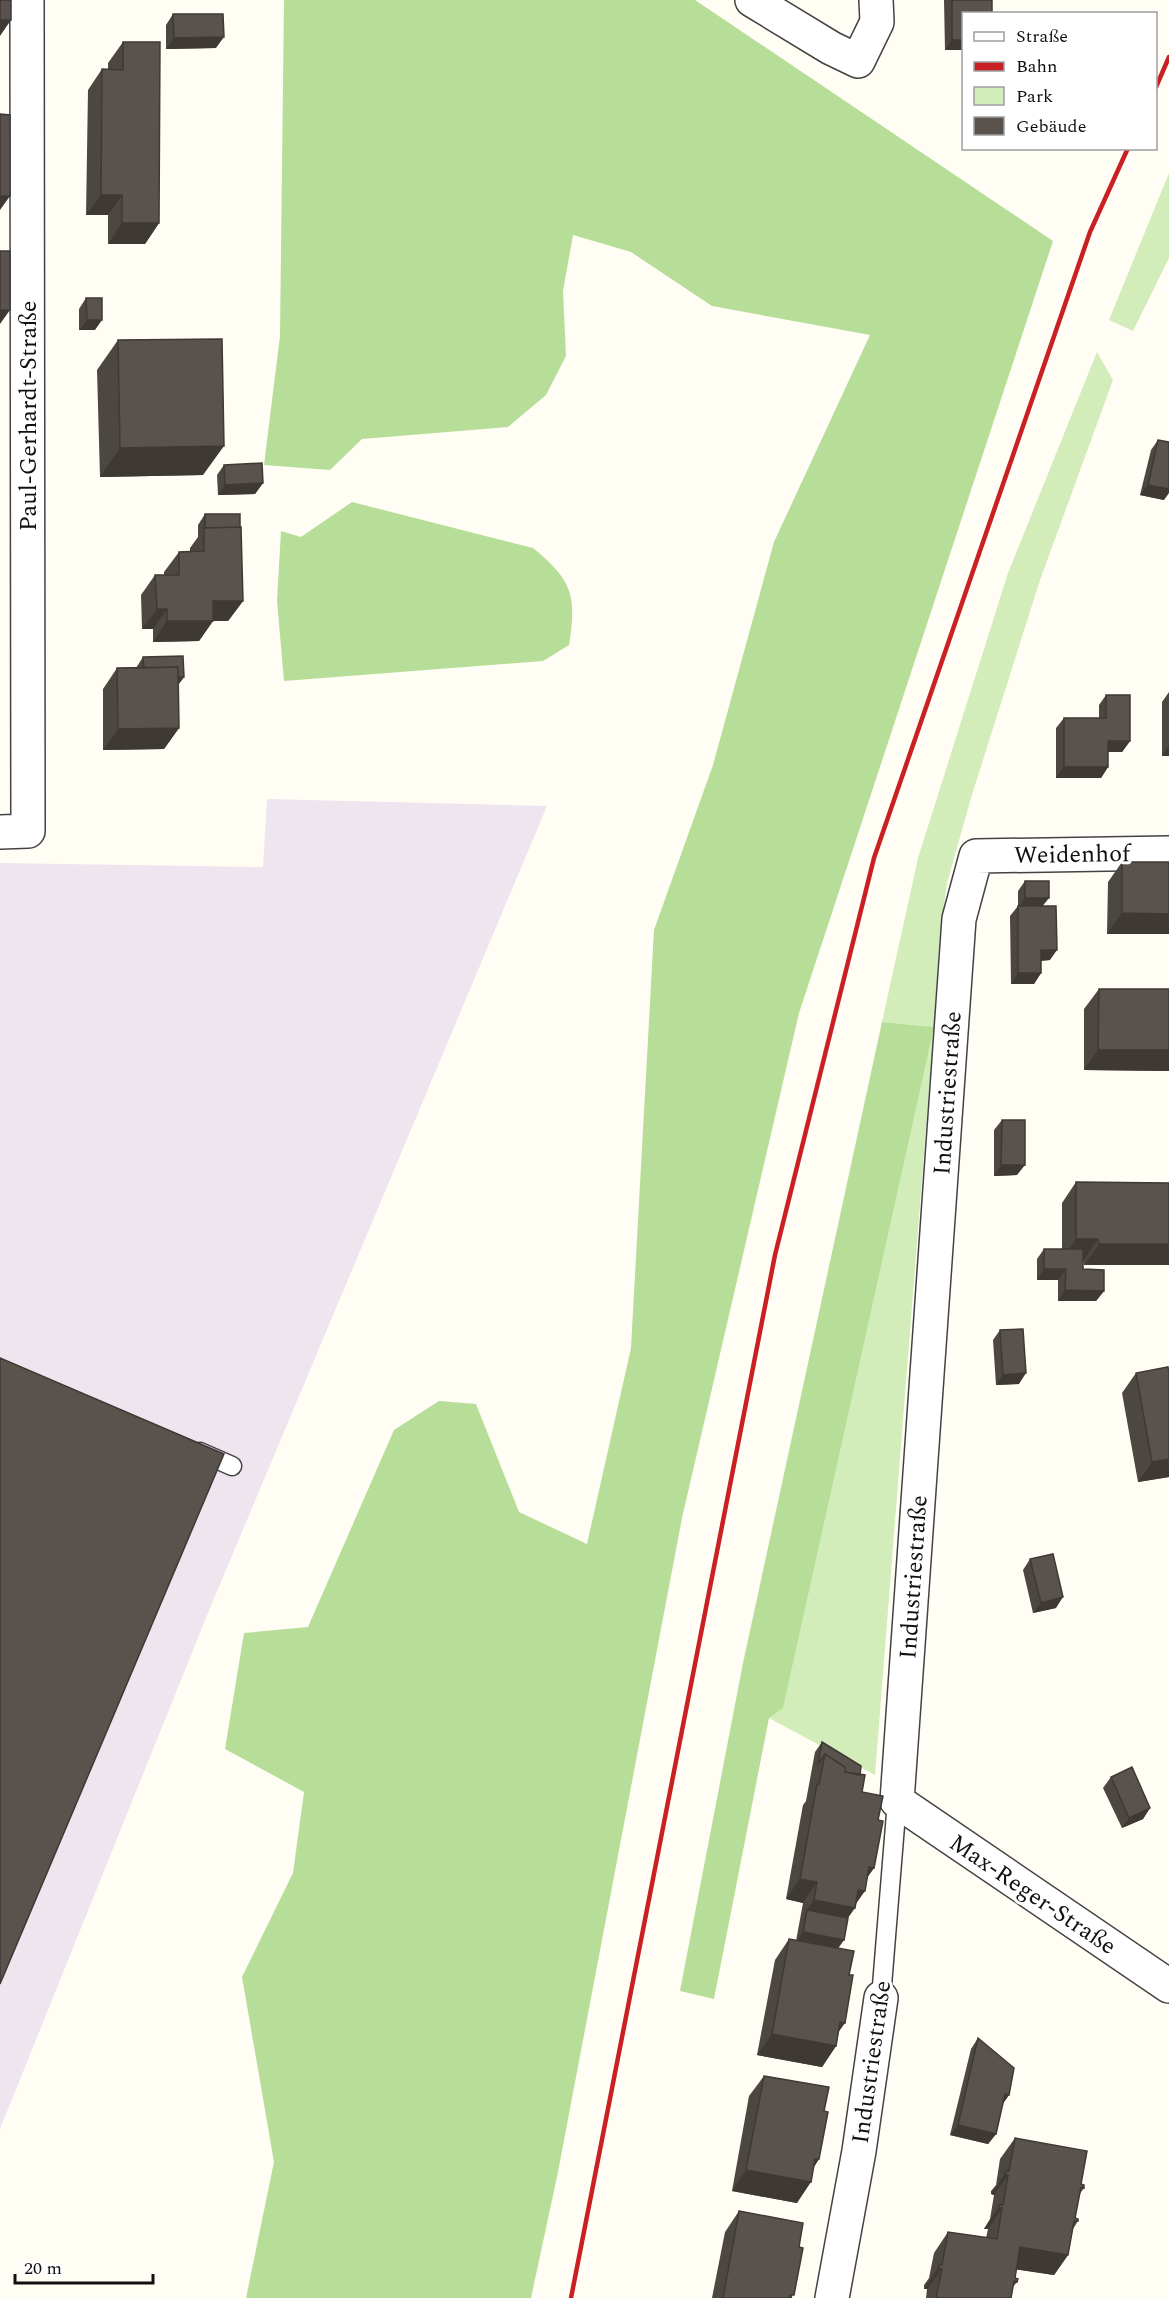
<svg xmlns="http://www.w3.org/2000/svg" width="1169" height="2298" font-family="Spectral,serif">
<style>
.industrial{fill:#eee5ef}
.green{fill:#d3edba}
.forest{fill:#b6de98}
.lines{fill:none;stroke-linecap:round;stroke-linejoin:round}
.lane-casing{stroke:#434343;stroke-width:21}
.street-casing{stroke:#434343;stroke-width:36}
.lane{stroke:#fff;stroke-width:18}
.street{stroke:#fff;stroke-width:33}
.rail{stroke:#c92023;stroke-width:4.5}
.wall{fill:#4d4741}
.shaded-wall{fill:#3f3935}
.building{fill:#5a524c;stroke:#3f3935;stroke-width:1.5}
.labels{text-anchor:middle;stroke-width:6;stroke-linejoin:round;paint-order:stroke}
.street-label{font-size:24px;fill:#101010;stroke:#fff}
</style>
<rect width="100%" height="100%" fill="#fffdf4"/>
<path class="industrial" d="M 267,799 L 547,806 L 210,1608 L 0,2129 L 0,863 L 263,867 Z"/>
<path class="green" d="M 1169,173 L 1169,258 L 1133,331 L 1109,320 Z
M 1097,352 L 1113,380 L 1040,580 L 971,798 L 947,883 L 939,943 L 934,1027 L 875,1775 L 769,1718 L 934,1027 L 882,1022 L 918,858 L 1008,573 Z"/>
<path class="forest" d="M 284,0 L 695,0 L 1053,241 L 799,1013 L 682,1518 L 558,2172 L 531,2298 L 246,2298 L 274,2162 L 242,1977 L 293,1873 L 304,1792 L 225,1749 L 244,1633 L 308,1627 L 394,1430 L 439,1401 L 476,1404 L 519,1512 L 587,1544 L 631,1348 L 654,930 L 713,765 L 774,542 L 870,335 L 712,306 L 631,252 L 573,235 L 563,291 L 566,356 L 546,395 L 508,427 L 362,439 L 330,470 L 264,465 L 280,336 Z
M 352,502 L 533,548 C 572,580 577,595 569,645 L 543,661 L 284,681 L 277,601 L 281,531 L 301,537 Z
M 882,1022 L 934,1027 L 783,1708 L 769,1718 L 714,1999 L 680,1991 L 743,1663 Z"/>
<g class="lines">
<defs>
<path id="lane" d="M 200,1452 L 232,1466
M 881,1998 L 897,1801"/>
<path id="street" d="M 752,0 L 831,48 L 858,61 L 877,22 L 876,0
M 0,832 L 28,831 L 27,0
M 1169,853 L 976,856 L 959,919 L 897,1801 L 1169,1986
M 832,2298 L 859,2151 L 881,1998"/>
</defs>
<use href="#lane" class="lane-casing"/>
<use href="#street" class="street-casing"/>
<use href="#lane" class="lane"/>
<use href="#street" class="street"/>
<path class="rail" d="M 1156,87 L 1169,57
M 571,2298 L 775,1255 L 874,858 L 1090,232 L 1128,148"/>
</g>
<path class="wall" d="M 944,0 L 992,0 L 963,50 L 945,50 Z
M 173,14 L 216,48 L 166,49 L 166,25 Z
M 123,42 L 159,223 L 145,244 L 108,244 L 108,215 L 86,215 L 88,90 L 102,69 L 108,69 L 108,63 Z
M 86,298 L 95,330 L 79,330 L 79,309 Z
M 118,340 L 203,475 L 100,477 L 97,370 Z
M 1158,440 L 1164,500 L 1140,495 L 1151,450 Z
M 224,465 L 263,483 L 255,494 L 218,495 L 217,475 Z
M 205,514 L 243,601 L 228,621 L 213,621 L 199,641 L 153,642 L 153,629 L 142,629 L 141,595 L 155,575 L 164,575 L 164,572 L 179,552 L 190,551 L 190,548 L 198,537 L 198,525 Z
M 143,657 L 184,677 L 178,685 L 179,728 L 164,749 L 103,750 L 103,689 L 117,668 L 136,668 Z
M 1169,692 L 1169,756 L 1162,756 L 1162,702 Z
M 1106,695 L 1130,741 L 1122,752 L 1108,752 L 1108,767 L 1101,778 L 1056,778 L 1056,728 L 1064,718 L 1099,718 L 1099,705 Z
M 1122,862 L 1169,862 L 1169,934 L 1107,934 L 1108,882 Z
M 1025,881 L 1043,906 L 1050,960 L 1041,961 L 1041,973 L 1034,984 L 1011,984 L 1010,916 L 1018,906 L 1018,891 Z
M 1099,989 L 1169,989 L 1169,1071 L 1084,1070 L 1084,1009 Z
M 1002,1120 L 1017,1175 L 994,1176 L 994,1130 Z
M 1076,1182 L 1169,1183 L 1169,1265 L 1084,1265 L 1083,1260 L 1083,1269 L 1104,1291 L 1096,1301 L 1058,1301 L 1058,1280 L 1037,1280 L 1037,1259 L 1044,1249 L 1062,1249 L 1062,1203 Z
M 1000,1330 L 1019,1384 L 996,1385 L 993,1340 Z
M 1136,1373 L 1169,1477 L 1138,1482 L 1122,1393 Z
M 1030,1559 L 1056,1608 L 1033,1613 L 1023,1570 Z
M 822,1742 L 860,1775 L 862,1792 L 878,1820 L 874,1868 L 867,1877 L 855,1905 L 848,1918 L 838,1948 L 839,2031 L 836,2046 L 822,2067 L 757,2055 L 775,1960 L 789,1939 L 796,1941 L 803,1903 L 786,1899 L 803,1805 L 806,1801 L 815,1752 Z
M 1111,1777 L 1150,1808 L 1143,1819 L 1122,1828 L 1103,1788 Z
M 978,2038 L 1009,2095 L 1003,2103 L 996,2134 L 988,2144 L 950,2135 L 971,2049 Z
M 764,2076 L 824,2111 L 819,2159 L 814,2167 L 797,2203 L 732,2191 L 749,2096 Z
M 1015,2138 L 1081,2184 L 1084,2188 L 1079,2195 L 1075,2218 L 1078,2221 L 1073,2229 L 1068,2255 L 1054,2275 L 1016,2269 L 1015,2278 L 1017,2282 L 1012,2288 L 1011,2298 L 926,2298 L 927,2289 L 924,2289 L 924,2285 L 929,2278 L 934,2253 L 948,2232 L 986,2238 L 988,2229 L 984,2229 L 990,2219 L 994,2195 L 991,2194 L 991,2191 L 996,2185 L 1000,2159 Z
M 739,2211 L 799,2247 L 792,2298 L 712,2298 L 725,2232 Z"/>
<path class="shaded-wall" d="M 0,20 L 11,20 L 0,36 Z
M 224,37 L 216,48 L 166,49 L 174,38 Z
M 952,40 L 963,40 L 963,50 L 945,50 Z
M 101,195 L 122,195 L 108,215 L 86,215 Z
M 0,196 L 10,196 L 0,210 Z
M 122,223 L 159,223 L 145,244 L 108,244 Z
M 0,310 L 10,310 L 0,324 Z
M 87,320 L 102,320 L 95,330 L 79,330 Z
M 224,446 L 203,475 L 100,477 L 120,448 Z
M 263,483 L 255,494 L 218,495 L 225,485 Z
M 1148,485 L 1169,489 L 1169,493 L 1164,500 L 1140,495 Z
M 213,601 L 243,601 L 228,621 L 213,621 L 199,641 L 153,642 L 167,621 Z
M 157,609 L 167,609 L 153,629 L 142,629 Z
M 184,677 L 176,688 L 144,678 Z
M 179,728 L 164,749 L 103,750 L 118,729 Z
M 1108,741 L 1130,741 L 1122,752 L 1101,751 Z
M 1169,745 L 1169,756 L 1162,756 Z
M 1064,767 L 1108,767 L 1101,778 L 1056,778 Z
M 1025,898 L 1049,898 L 1041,908 L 1018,908 Z
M 1122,913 L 1169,914 L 1169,934 L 1107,934 Z
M 1041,950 L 1057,950 L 1050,960 L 1034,961 Z
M 1018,973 L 1041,973 L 1034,984 L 1011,984 Z
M 1098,1050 L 1169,1050 L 1169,1071 L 1084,1070 Z
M 1001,1165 L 1025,1165 L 1017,1175 L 994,1176 Z
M 1076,1239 L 1098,1239 L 1084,1260 L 1062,1260 Z
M 1099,1244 L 1169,1244 L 1169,1265 L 1084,1265 Z
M 1044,1269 L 1066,1269 L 1058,1280 L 1037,1280 Z
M 1065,1290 L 1104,1291 L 1096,1301 L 1058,1301 Z
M 1026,1373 L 1019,1384 L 996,1385 L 1003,1375 Z
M 1169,1459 L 1169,1477 L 1138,1482 L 1152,1462 Z
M 1063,1597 L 1056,1608 L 1033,1613 L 1041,1603 Z
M 1150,1808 L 1143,1819 L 1122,1828 L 1129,1818 Z
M 869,1867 L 874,1868 L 860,1888 Z
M 800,1879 L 817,1882 L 803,1903 L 786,1899 Z
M 858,1890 L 865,1891 L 853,1908 L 855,1908 L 840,1929 L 807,1910 L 814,1900 Z
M 803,1932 L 844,1940 L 837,1950 L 796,1942 Z
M 840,2022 L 845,2023 L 830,2044 Z
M 772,2034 L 836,2046 L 822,2067 L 757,2055 Z
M 1005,2094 L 1009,2095 L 1002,2105 Z
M 958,2125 L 996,2134 L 988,2144 L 950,2135 Z
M 815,2159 L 819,2159 L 805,2180 Z
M 746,2170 L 811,2182 L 797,2203 L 732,2191 Z
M 1005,2174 L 1008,2175 L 994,2195 L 991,2194 Z
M 998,2208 L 1002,2208 L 988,2229 L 984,2229 Z
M 1020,2247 L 1068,2255 L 1054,2275 L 1006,2268 Z
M 938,2268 L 942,2269 L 927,2289 L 924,2289 Z"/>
<path class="building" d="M 0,0 L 11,0 L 11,20 L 0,20 Z
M 952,0 L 992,0 L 992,14 L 963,14 L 963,40 L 952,40 Z
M 173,14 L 223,14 L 224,37 L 174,38 Z
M 123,42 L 160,42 L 159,223 L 122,223 L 122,195 L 101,195 L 102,69 L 123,70 Z
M 0,114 L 10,115 L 10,196 L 0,196 Z
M 0,251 L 10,251 L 10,310 L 0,310 Z
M 86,298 L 102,298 L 102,320 L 87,320 Z
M 222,339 L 224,446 L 120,448 L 118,340 Z
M 1158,440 L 1169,442 L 1169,489 L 1148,485 Z
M 262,463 L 263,483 L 225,485 L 224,465 Z
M 205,514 L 240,514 L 240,527 L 205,528 Z
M 241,527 L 243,601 L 213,601 L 213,621 L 167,621 L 167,609 L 157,609 L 155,575 L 179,575 L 179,552 L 204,551 L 204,528 Z
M 183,656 L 184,677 L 178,677 L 178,667 L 144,668 L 143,657 Z
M 178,667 L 179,728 L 118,729 L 117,668 Z
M 1106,695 L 1130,695 L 1130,741 L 1108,741 L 1108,767 L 1064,767 L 1064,718 L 1106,718 Z
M 1122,862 L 1169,862 L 1169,914 L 1122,913 Z
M 1025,881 L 1049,881 L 1049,898 L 1025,898 Z
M 1018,906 L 1056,906 L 1057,950 L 1041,950 L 1041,973 L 1018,973 Z
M 1099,989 L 1169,989 L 1169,1050 L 1098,1050 Z
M 1002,1120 L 1025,1120 L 1025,1165 L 1001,1165 Z
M 1076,1182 L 1169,1183 L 1169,1244 L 1099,1244 L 1098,1239 L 1076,1239 Z
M 1044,1249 L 1083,1249 L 1083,1269 L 1104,1270 L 1104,1291 L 1065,1290 L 1066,1269 L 1044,1269 Z
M 1023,1329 L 1026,1373 L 1003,1375 L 1000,1330 Z
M 0,1358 L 224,1454 L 0,1984 Z
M 1168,1367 L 1169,1373 L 1169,1459 L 1152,1462 L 1136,1373 Z
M 1053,1554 L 1063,1597 L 1041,1603 L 1030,1559 Z
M 822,1742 L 861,1766 L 860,1775 L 845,1772 L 845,1767 L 825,1754 L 818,1764 Z
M 825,1754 L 845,1767 L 845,1772 L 865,1775 L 862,1792 L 883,1796 L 878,1820 L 883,1821 L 874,1868 L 869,1867 L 865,1891 L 858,1890 L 855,1908 L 814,1900 L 817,1882 L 800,1879 L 817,1784 L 819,1784 Z
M 1132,1767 L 1150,1808 L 1129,1818 L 1111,1777 Z
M 807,1910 L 848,1918 L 844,1940 L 803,1932 Z
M 789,1939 L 854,1951 L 849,1975 L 853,1975 L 845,2023 L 840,2022 L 836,2046 L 772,2034 Z
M 978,2038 L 1014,2068 L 1009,2095 L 1005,2094 L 996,2134 L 958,2125 Z
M 764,2076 L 829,2087 L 824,2111 L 828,2112 L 819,2159 L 815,2159 L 811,2182 L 746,2170 Z
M 1015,2138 L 1087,2151 L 1081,2184 L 1084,2185 L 1084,2188 L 1081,2187 L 1075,2218 L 1078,2219 L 1078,2221 L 1074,2221 L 1068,2255 L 1020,2247 L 1015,2278 L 1018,2279 L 1017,2282 L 1014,2281 L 1011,2298 L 936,2298 L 942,2269 L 938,2268 L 939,2265 L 942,2265 L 948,2232 L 997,2239 L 1002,2208 L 998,2208 L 999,2205 L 1003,2205 L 1008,2175 L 1005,2174 L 1006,2171 L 1009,2171 Z
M 739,2211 L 803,2223 L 799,2247 L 803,2248 L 794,2295 L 790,2295 L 789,2298 L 723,2298 Z"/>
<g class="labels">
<g class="street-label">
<text transform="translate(28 416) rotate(-90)" y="8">Paul-Gerhardt-Straße</text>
<text transform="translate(1072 854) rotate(-1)" y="8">Weidenhof</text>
<text transform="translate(947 1093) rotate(-86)" y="8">Industriestraße</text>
<text transform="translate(913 1577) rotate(-86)" y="8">Industriestraße</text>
<text transform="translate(1033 1894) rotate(34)" y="8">Max-Reger-Straße</text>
<text transform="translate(871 2062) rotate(-82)" y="8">Industriestraße</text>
</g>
</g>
<rect x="962" y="12" width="195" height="138" fill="#ffffff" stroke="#9f9f9f" stroke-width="1.5"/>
<rect x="974" y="32" width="30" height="9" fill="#ffffff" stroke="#9f9f9f" stroke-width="1.5"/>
<text x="1016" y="42" font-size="18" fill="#101010">Straße</text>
<rect x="974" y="62" width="30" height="9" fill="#c92023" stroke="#9f9f9f" stroke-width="1.5"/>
<text x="1016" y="72" font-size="18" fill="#101010">Bahn</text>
<rect x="974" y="87" width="30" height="18" fill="#d3edba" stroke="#9f9f9f" stroke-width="1.5"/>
<text x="1016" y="102" font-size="18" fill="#101010">Park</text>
<rect x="974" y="117" width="30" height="18" fill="#5a524c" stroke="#9f9f9f" stroke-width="1.5"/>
<text x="1016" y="132" font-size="18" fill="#101010">Gebäude</text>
<path d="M15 2274v9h138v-9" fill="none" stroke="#101010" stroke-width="3"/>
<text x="24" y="2274" font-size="18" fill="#101010" stroke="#ffffff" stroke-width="4.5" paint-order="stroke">20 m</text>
</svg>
